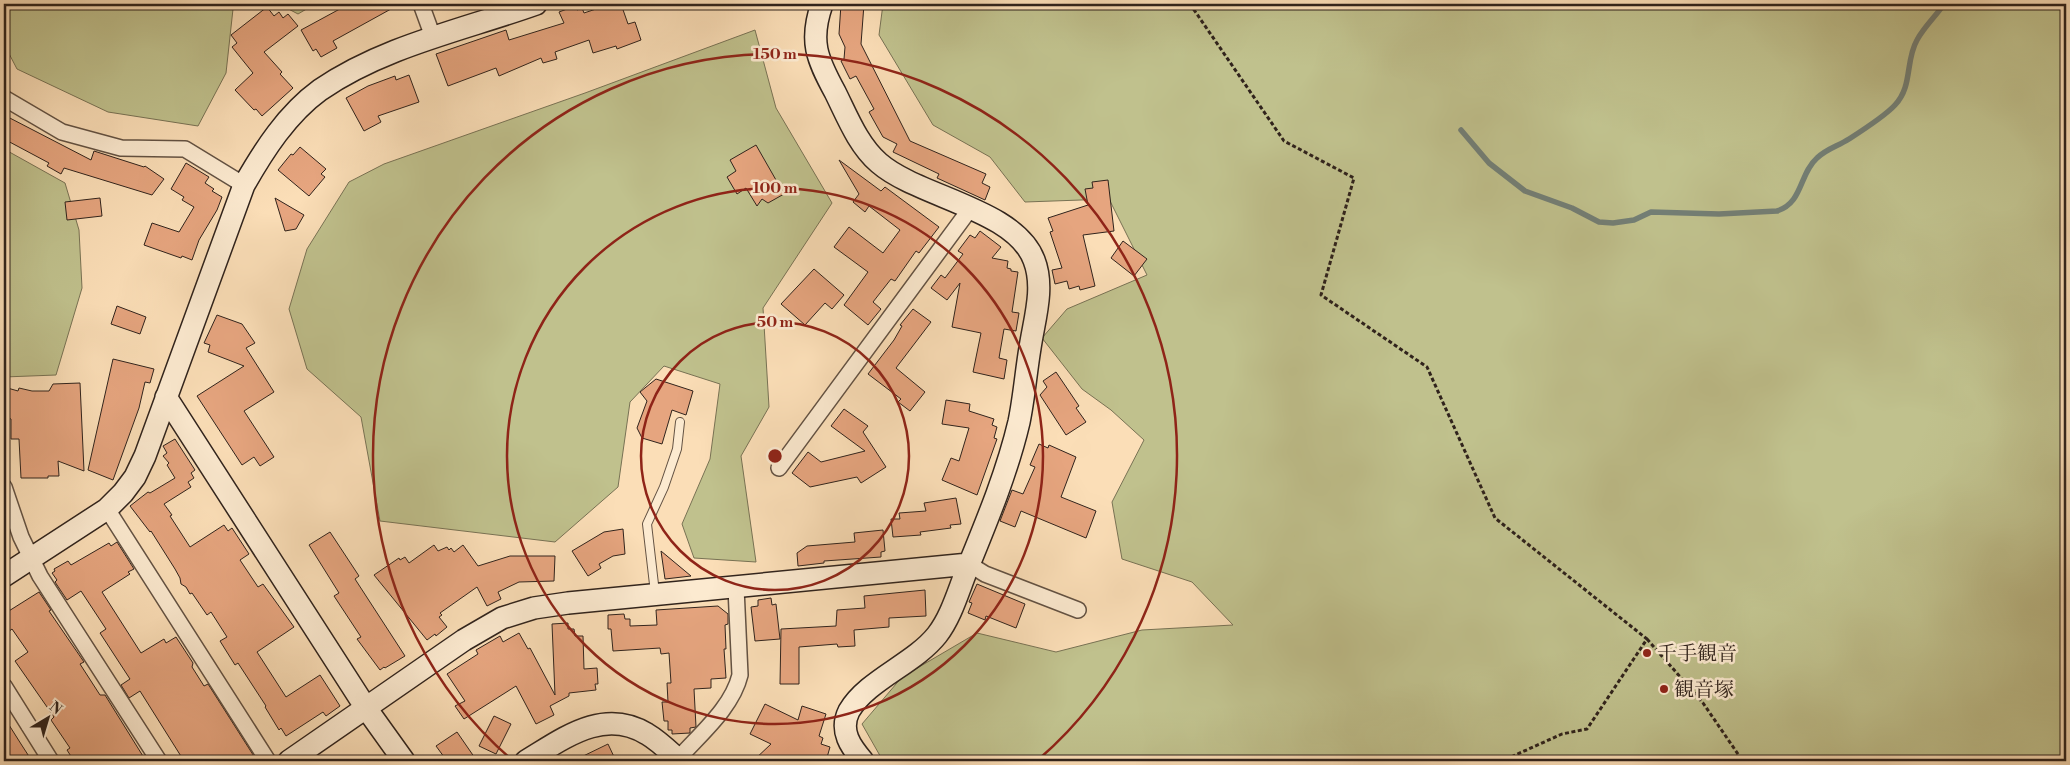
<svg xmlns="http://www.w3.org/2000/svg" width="2070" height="765" font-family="'Libre Bodoni','Noto Serif JP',serif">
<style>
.green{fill:#c0c18d;stroke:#787254}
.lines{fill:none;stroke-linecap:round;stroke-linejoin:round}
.stream{stroke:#737f76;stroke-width:5.5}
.building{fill:#e6a57f;stroke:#30231c}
.lane-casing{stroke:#635243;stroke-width:10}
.street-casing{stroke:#635243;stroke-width:18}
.secondary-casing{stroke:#30231c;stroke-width:24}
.path{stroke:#30231c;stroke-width:3;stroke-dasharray:4 2.5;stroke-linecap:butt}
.lane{stroke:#fcead0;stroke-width:8}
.street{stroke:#fcead0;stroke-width:15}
.secondary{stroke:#fcead0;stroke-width:21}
.ring{fill:none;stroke:#8f2418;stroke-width:2.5}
.poi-dot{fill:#8f2418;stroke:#fcead0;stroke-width:2}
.labels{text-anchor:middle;stroke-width:5;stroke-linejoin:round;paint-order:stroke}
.poi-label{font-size:20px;fill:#30231c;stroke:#fcead0;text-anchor:start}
.centre{fill:#8f2418;stroke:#fcead0;stroke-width:2.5}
.ring-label{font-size:15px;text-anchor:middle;font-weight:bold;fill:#8f2418;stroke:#fcead0;stroke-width:5;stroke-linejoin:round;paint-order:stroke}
</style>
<rect width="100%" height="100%" fill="#fbdeb7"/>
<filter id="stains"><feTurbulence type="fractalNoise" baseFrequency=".004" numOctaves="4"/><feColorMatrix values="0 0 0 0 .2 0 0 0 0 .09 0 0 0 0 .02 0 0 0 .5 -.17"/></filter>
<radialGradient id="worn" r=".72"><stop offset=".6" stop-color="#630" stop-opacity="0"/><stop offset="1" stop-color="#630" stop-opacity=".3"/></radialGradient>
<path class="green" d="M 4,4 L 252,4 L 233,9 L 226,73 L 198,126 L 108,112 L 17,69 L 4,44 Z
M 279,4 L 315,4 L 298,14 Z
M 883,4 L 2066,4 L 2066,761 L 883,761 L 862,724 L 902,677 L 977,633 L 1056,652 L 1142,630 L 1233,625 L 1192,582 L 1122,559 L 1112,502 L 1144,440 L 1111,410 L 1082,389 L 1042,338 L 1067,309 L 1147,275 L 1109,199 L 1025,202 L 990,157 L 933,125 L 879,35 Z
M 755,30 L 776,108 L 832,203 L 763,308 L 769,407 L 741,456 L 756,562 L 694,558 L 682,524 L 710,459 L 720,384 L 664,366 L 630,402 L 618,487 L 555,542 L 380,521 L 361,417 L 307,369 L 289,309 L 307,249 L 349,182 L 384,164 L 585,93 Z
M 4,149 L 65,183 L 79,230 L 82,288 L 56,375 L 4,377 Z"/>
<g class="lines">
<path class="stream" d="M 1461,130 L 1489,163 L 1525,191 L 1572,208 L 1599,222 L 1613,223 L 1634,220 L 1651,212 L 1719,214 L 1777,211 C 1803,203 1799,174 1817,158 C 1826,149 1838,146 1849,139 C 1863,130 1885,116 1895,105 C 1913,86 1905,61 1917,40 C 1924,27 1936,16 1944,4"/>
</g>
<path class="building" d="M 349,4 L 400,4 L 333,41 L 337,48 L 321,57 L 316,49 L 313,51 L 301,30 Z
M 611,4 L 621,4 L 628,24 L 635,22 L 641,40 L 617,49 L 616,46 L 593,53 L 589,40 L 555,52 L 557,59 L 543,63 L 541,58 L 499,76 L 496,68 L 448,86 L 436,54 L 506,30 L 509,40 L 564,23 L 559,12 L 575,6 L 577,10 L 582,8 L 584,13 Z
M 841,4 L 864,4 L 861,44 L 910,141 L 986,174 L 982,183 L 990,187 L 985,200 L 937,178 L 939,174 L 893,152 L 897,144 L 883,137 L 869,112 L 874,109 L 856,76 L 850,79 L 841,61 L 844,59 L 845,47 L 839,34 Z
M 267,7 L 274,16 L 279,12 L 283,18 L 288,14 L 298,26 L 264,52 L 282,72 L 280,74 L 293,88 L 262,116 L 256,109 L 254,110 L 235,90 L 253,73 L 232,47 L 237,43 L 231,35 Z
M 409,75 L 419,102 L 378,116 L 381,122 L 364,131 L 346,98 L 368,86 L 395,76 L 396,80 Z
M 4,115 L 91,160 L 94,151 L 144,167 L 145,166 L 164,179 L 152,195 L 64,168 L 61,174 L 47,166 L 49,163 L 4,139 Z
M 756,145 L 784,194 L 768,203 L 762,199 L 757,206 L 746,188 L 737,194 L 727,177 L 736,171 L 730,160 Z
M 300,147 L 326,169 L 321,174 L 325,177 L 309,196 L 278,170 L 291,154 L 293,155 Z
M 839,160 L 881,191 L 885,187 L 939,227 L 919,253 L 916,251 L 895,281 L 891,279 L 873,302 L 881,309 L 868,325 L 844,305 L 868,272 L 834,247 L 849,227 L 883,253 L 900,230 L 869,206 L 865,212 L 853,202 L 859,194 Z
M 186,163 L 209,177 L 205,183 L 214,189 L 212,191 L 222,197 L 217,210 L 199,240 L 192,260 L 182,256 L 181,258 L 144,245 L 152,223 L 179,232 L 194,207 L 182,200 L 184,197 L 171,189 Z
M 1108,180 L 1114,231 L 1083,235 L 1095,286 L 1080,290 L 1079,286 L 1069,289 L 1067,281 L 1055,284 L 1052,270 L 1062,268 L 1050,232 L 1053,231 L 1048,218 L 1088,205 L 1085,189 L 1093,188 L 1092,182 Z
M 100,198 L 102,216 L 67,220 L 65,202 Z
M 275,198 L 304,215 L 296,229 L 285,231 Z
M 980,231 L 1001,247 L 992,258 L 1008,261 L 1007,268 L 1011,269 L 1011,271 L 1018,272 L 1012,312 L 1019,313 L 1016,331 L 1004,329 L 999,358 L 1007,360 L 1004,379 L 973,372 L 981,333 L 952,327 L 960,283 L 947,300 L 931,288 L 941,275 L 945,278 L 963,254 L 958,251 L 970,235 L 975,238 Z
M 1123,241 L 1147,259 L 1134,276 L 1111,258 Z
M 814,269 L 844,295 L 832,309 L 825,303 L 805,325 L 781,304 Z
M 117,306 L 146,317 L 140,334 L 111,324 Z
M 913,309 L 931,322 L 896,368 L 925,392 L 910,411 L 898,402 L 901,399 L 868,374 L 894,340 L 902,326 L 900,325 Z
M 217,315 L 242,324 L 255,343 L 246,348 L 274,392 L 244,411 L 274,457 L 260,466 L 254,457 L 242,465 L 197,396 L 244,366 L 208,352 L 210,345 L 204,343 Z
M 113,359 L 154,369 L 150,383 L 145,382 L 139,408 L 113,480 L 88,470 Z
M 1056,372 L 1079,406 L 1076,408 L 1086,422 L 1066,435 L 1040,395 L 1047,387 L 1043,381 Z
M 656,379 L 693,391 L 686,415 L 672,410 L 662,444 L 642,438 L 637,428 L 647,401 L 640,392 Z
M 80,383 L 84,471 L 58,461 L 59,476 L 48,476 L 48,478 L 21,478 L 19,439 L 11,439 L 11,419 L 4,416 L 4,387 L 18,391 L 19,388 L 32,391 L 49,391 L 53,384 Z
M 946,400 L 970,404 L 969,411 L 994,419 L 992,425 L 997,427 L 994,438 L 997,439 L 977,495 L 942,480 L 951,458 L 959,461 L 969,428 L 942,424 Z
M 844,409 L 868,426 L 863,432 L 886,467 L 861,483 L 857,477 L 810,487 L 792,473 L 808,452 L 821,462 L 865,451 L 831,426 Z
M 175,439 L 195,470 L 191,473 L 194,478 L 188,482 L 191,487 L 164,504 L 172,515 L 170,516 L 190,547 L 224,525 L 228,531 L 232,528 L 249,554 L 240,560 L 258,587 L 263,584 L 294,627 L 257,652 L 286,697 L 320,675 L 340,706 L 326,716 L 323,712 L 286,736 L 281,728 L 279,730 L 265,707 L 266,706 L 238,663 L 235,665 L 220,641 L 227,637 L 211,612 L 207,615 L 192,593 L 190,594 L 186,587 L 181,584 L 180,578 L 175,569 L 151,531 L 150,532 L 130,506 L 148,492 L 150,493 L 175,478 L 167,465 L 169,463 L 163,456 L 167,453 L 163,446 Z
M 1039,444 L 1048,448 L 1049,445 L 1076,457 L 1061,497 L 1096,511 L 1086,538 L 1021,511 L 1015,527 L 1000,521 L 1012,490 L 1023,494 L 1035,467 L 1030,465 Z
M 956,498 L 961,524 L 950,525 L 951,528 L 920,532 L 921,535 L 893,537 L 891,519 L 900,519 L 899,513 L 926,511 L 924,503 Z
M 623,529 L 625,554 L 613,556 L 599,564 L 601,568 L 588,576 L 572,551 L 604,532 Z
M 883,530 L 885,551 L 881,552 L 881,557 L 824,561 L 824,563 L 798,566 L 797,553 L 807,546 L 855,542 L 854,533 Z
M 330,532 L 359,576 L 355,579 L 405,656 L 385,668 L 384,667 L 380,670 L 357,639 L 361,637 L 334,596 L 339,593 L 309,545 Z
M 117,542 L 134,569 L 128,572 L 130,574 L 102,592 L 141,653 L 164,639 L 166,643 L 176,637 L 193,663 L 192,667 L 204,686 L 208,684 L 257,761 L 184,761 L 140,691 L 129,698 L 121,685 L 130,679 L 100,633 L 106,629 L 81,591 L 67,600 L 55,582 L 57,580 L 52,573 L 55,571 L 54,569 L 68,561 L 71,565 L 109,543 L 111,546 Z
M 434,545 L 438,551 L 447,547 L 449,550 L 451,548 L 454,552 L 463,545 L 478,566 L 510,556 L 555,556 L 554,581 L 519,582 L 498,592 L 501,599 L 487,606 L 477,587 L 440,613 L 442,615 L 439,617 L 447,627 L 436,636 L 435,634 L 427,640 L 374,575 L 399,558 L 400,560 L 405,557 L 409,563 Z
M 661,551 L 691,576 L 665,579 Z
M 977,584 L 1025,604 L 1016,628 L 986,616 L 985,620 L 968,613 L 972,603 L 969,602 Z
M 925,590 L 926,616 L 889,618 L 889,627 L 854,630 L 855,646 L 838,647 L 837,644 L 799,647 L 799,684 L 780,684 L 781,629 L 836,626 L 837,610 L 865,608 L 864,596 Z
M 39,592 L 51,610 L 49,611 L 84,662 L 80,664 L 100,695 L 105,695 L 146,761 L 74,761 L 67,750 L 70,748 L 51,720 L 54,717 L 15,661 L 28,652 L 12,629 L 4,635 L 4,614 Z
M 771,598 L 772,605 L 776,604 L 780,639 L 755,641 L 751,607 L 758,606 L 758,600 Z
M 718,606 L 728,614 L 728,624 L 725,625 L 726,649 L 724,649 L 726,678 L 711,679 L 711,688 L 694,689 L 696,727 L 690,728 L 690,733 L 672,734 L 672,730 L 668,730 L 668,721 L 664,721 L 662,702 L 668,702 L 667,683 L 671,683 L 669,653 L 661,654 L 660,648 L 613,651 L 611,629 L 608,629 L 608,615 L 624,614 L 625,619 L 630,619 L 630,626 L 657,625 L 656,610 Z
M 568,623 L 568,629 L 574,629 L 575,636 L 583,636 L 584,669 L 597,668 L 598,684 L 595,684 L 596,690 L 569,693 L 569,696 L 550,706 L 554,715 L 536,724 L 516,686 L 464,719 L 455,706 L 465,701 L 447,674 L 478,654 L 476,650 L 500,636 L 503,642 L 519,633 L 528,649 L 530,648 L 555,695 L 552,624 Z
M 765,704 L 798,720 L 802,706 L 826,714 L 819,736 L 823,738 L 821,744 L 830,747 L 826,761 L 753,761 L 771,744 L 750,734 Z
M 494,716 L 511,724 L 496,754 L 479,746 Z
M 4,717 L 21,744 L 32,761 L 4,761 Z
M 457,732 L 477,761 L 447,761 L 436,746 Z
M 608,744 L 616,761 L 573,761 Z"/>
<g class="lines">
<defs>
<path id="lane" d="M 655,593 L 647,524 L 664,487 L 677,449 L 680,422"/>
<path id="street" d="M 421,4 L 433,37
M 4,98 L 62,132 L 121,148 L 185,149 L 244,185
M 779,468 L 970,209
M 4,487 L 21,537 L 40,576 L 159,761
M 107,509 L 268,761
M 969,564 L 985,574 L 1078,610
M 4,686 L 51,761
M 678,759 C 700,734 732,708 740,675 L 736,588"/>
<path id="secondary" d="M 822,4 C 809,41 817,59 835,92 C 847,116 858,145 879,163 C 918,197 1015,209 1034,260 C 1045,288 1034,320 1030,348 C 1026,372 1024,398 1019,422 C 1007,473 986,523 966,572 C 958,592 951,617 937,635 C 914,664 867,680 849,711 C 839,731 851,747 863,761
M 166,397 L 366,708 L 404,761
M 4,576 L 107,509 L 123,493 L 135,477 L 145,456 L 244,185 C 264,150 287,114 320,90 C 384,46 463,30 536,4
M 289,761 L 464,640 L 502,618 L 534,608 L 568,603 L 969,564
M 526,761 C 563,739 603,707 647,734 C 659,741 670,752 680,761"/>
</defs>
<use href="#lane" class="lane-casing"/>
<use href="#street" class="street-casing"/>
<use href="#secondary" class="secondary-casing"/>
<path class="path" d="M 1190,4 L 1284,141 L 1354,178 L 1321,295 L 1427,367 L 1495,518 L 1647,639 L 1587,729 L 1562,734 L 1502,761
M 1647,639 L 1703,703 L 1740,757 L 1748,761"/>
<use href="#lane" class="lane"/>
<use href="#street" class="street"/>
<use href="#secondary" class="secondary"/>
</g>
<g class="ring">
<circle cx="775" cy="456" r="134"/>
<circle cx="775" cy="456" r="268"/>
<path d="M511 759A402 402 0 1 1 1039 759"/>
</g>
<g class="poi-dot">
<circle cx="1647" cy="653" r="5"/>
<circle cx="1664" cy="689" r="5"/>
</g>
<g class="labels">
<g class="poi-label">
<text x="1657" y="660">千手観音</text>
<text x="1674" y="696">観音塚</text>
</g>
</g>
<circle cx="775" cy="456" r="8" class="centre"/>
<g class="ring-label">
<text x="775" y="59">150 m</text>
<text x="775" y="193">100 m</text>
<text x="775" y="327">50 m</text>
</g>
<rect width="2070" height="765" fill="none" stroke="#fbdeb7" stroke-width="20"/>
<rect x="5" y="5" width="2060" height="755" fill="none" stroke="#30231c" stroke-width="2.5"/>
<rect x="10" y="10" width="2050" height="745" fill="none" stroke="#30231c"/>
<g transform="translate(48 718) rotate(38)" stroke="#fcead0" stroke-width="4" paint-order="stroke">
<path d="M0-4L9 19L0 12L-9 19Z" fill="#30231c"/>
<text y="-8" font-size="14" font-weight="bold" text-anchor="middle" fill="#30231c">N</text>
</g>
<rect width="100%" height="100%" filter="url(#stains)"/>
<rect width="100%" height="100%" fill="url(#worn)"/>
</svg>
